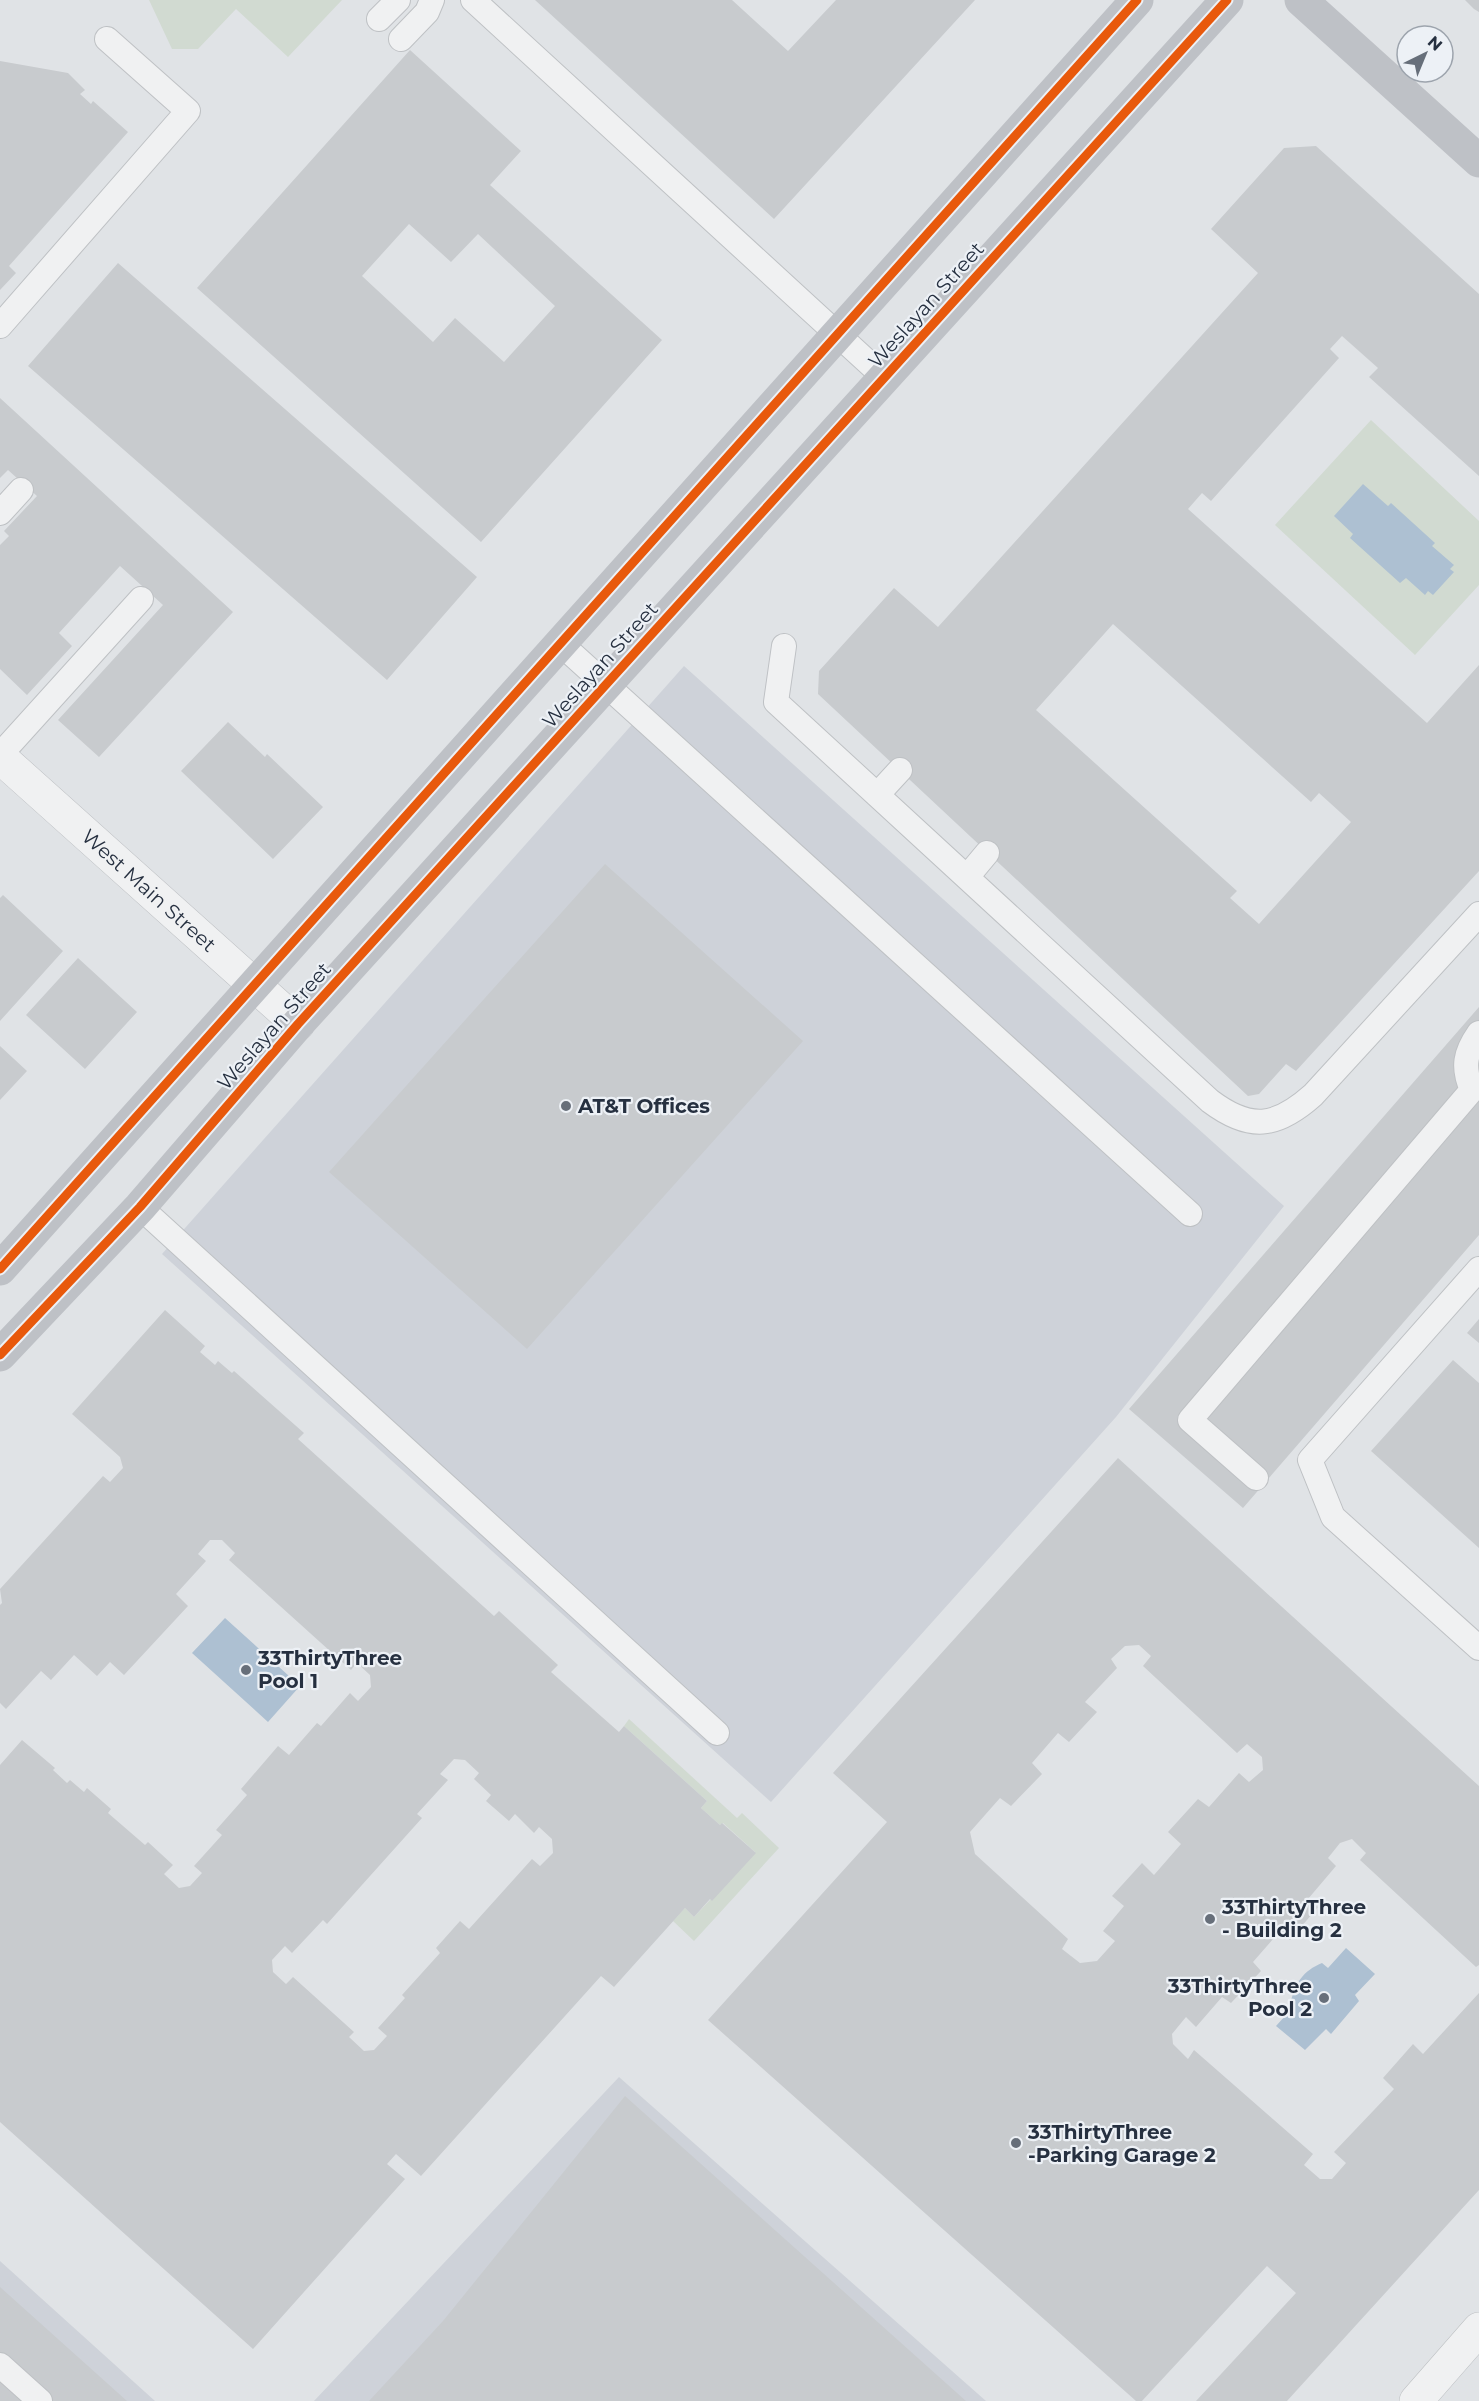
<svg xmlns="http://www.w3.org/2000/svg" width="1479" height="2401" font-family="Montserrat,sans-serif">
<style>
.built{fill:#ced2d9}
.green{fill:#d1dad1}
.water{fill:#adc0d2}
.building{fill:#c8cbce;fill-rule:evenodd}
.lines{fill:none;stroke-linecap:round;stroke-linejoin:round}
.lane-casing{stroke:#bec1c4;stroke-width:26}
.street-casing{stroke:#bec1c4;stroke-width:34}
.lane{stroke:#f0f1f2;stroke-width:24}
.street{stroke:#f0f1f2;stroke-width:33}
.secondary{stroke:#bec1c6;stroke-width:33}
.cycleway-casing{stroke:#edf1f6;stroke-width:13}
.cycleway{stroke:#e8590c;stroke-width:9}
.poi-dot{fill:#676f7a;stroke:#edf1f6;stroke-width:2}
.labels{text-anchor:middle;stroke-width:4.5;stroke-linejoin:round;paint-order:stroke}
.street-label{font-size:20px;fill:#263040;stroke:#edf1f6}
.poi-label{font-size:20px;font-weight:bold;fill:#263040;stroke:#edf1f6;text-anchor:start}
</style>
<rect width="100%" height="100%" fill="#e0e3e6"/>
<path class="built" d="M 684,666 L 1284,1206 L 1116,1417 L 771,1802 L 162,1254 Z
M 619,2077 L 986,2401 L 314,2401 Z
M 0,2261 L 155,2401 L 0,2401 Z"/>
<path class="green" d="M 149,0 L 342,0 L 288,57 L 236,9 L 198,49 L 172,49 Z
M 1371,420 L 1479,521 L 1479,585 L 1415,655 L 1275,525 Z
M 629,1719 L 737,1818 L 742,1813 L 779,1848 L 694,1941 L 673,1921 L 685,1908 L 694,1917 L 755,1852 L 723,1823 L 720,1825 L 701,1808 L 707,1801 L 624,1726 Z"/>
<path class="water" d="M 1363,484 L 1388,506 L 1391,503 L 1435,543 L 1432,546 L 1454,565 L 1450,569 L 1454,572 L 1433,595 L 1428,591 L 1425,595 L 1406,578 L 1400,583 L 1350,538 L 1353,534 L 1334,516 Z
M 225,1618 L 300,1686 L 268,1722 L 192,1653 Z
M 1346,1948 L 1375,1974 L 1355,1995 L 1359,2001 L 1331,2034 L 1326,2029 L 1305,2050 L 1276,2026 L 1295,2005 L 1291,2001 C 1296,1982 1303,1971 1322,1963 L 1328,1968 Z"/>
<path class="building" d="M 535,0 L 732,0 L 788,51 L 836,0 L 975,0 L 774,219 Z
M 1465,0 L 1479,0 L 1479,12 L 1474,9 Z
M 410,50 L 521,151 L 490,185 L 662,340 L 481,542 L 197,288 ZM 409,224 L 451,262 L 478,234 L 555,306 L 504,362 L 455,318 L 433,342 L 362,276 Z
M 0,61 L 68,73 L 85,90 L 80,94 L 91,104 L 93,101 L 128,132 L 9,266 L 16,273 L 0,290 Z
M 1316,146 L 1479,294 L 1479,476 L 1369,377 L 1378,368 L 1342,336 L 1330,349 L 1339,358 L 1211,501 L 1202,493 L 1188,509 L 1427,723 L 1479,665 L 1479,871 L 1296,1071 L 1286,1064 L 1259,1094 L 1248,1096 L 818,694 L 819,671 L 894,588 L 938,627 L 1258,273 L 1211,229 L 1284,148 ZM 1113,624 L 1311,802 L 1319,793 L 1351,822 L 1259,924 L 1230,898 L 1237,891 L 1036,710 Z
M 118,263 L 477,577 L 387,680 L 28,366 Z
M 0,398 L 233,612 L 99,757 L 58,720 L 163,605 L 120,566 L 59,633 L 72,646 L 27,695 L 0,669 L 0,545 L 9,536 L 4,531 L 37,496 L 8,470 L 0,478 Z
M 228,722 L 265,757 L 267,754 L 323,807 L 273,859 L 181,771 Z
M 605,864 L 803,1041 L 527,1349 L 329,1172 Z
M 3,895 L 63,951 L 0,1021 L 0,898 Z
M 78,958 L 137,1012 L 85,1069 L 26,1015 Z
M 1479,1007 L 1479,1235 L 1243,1508 L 1129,1409 Z
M 0,1046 L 27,1071 L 0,1100 Z
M 165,1310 L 205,1346 L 200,1352 L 215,1365 L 218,1361 L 232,1373 L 234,1371 L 304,1433 L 298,1439 L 494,1616 L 499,1611 L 558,1665 L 551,1672 L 619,1732 L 624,1726 L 707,1801 L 701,1808 L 720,1825 L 722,1823 L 756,1853 L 712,1901 L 710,1899 L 694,1917 L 685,1908 L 614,1987 L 601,1976 L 421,2176 L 396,2154 L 387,2164 L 405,2179 L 253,2349 L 0,2122 L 0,1765 L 22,1740 L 55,1768 L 53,1770 L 67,1783 L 70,1780 L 84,1792 L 87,1788 L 111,1809 L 108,1813 L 145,1845 L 148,1842 L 173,1865 L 164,1874 L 179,1888 L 190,1886 L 202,1873 L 194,1866 L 222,1835 L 216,1830 L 247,1795 L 241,1789 L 278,1746 L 289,1755 L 317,1723 L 321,1726 L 350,1693 L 358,1701 L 371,1687 L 370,1675 L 357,1663 L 351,1670 L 229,1560 L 235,1553 L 222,1540 L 210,1540 L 198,1554 L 206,1561 L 176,1594 L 188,1606 L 124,1675 L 110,1662 L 97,1676 L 74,1655 L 51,1680 L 41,1671 L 6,1709 L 0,1703 L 0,1605 L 2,1603 L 0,1589 L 103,1476 L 110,1482 L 123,1468 L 120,1457 L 72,1414 ZM 454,1759 L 465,1760 L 479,1773 L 474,1779 L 491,1795 L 486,1801 L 509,1821 L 515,1814 L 534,1833 L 539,1827 L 552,1839 L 553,1853 L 540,1866 L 532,1859 L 469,1929 L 460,1921 L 436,1948 L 440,1953 L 402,1995 L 405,1998 L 378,2028 L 387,2036 L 374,2050 L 364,2051 L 349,2037 L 354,2032 L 293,1977 L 286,1984 L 273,1972 L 272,1960 L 285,1946 L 292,1953 L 323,1920 L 327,1924 L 422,1818 L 417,1814 L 448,1780 L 440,1774 Z
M 1479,1319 L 1479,1343 L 1467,1333 Z
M 1453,1360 L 1479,1383 L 1479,1548 L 1371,1451 Z
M 1118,1458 L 1479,1786 L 1479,1965 L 1476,1967 L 1360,1860 L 1366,1853 L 1352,1839 L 1340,1843 L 1328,1858 L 1336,1866 L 1308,1899 L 1318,1907 L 1290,1940 L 1280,1931 L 1253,1962 L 1261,1971 L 1231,2003 L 1222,1997 L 1196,2027 L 1186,2017 L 1172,2034 L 1173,2044 L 1188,2059 L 1194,2050 L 1313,2154 L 1304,2165 L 1320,2179 L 1332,2179 L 1346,2163 L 1334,2152 L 1394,2089 L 1383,2078 L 1413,2044 L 1423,2054 L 1479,1993 L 1479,2190 L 1287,2401 L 1196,2401 L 1296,2293 L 1267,2266 L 1142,2401 L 1136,2401 L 708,2020 L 887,1822 L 833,1773 ZM 1139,1645 L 1151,1656 L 1143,1666 L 1237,1753 L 1247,1744 L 1262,1757 L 1263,1770 L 1249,1782 L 1239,1773 L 1209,1807 L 1198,1799 L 1168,1832 L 1181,1844 L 1154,1875 L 1142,1863 L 1112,1896 L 1124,1906 L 1103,1931 L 1115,1941 L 1097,1961 L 1080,1963 L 1062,1949 L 1068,1939 L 975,1854 L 970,1832 L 1000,1798 L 1011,1806 L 1042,1774 L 1032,1763 L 1058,1733 L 1069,1742 L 1097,1712 L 1085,1702 L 1117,1668 L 1111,1659 L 1125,1646 Z
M 625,2096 L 966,2401 L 369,2401 L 443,2321 Z
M 0,2287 L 127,2401 L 0,2401 Z"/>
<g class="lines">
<defs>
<path id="lane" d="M 473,0 L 884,377
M 379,19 L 398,0
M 401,39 L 427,12 L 432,0
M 0,326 L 188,111 L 107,39
M 0,513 L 21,490
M 561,644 L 1190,1214
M 784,646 L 776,702 L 1210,1101 C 1250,1131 1276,1128 1313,1095 L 1479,914
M 0,755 L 141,599
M 877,795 L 900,770
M 967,877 L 987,853
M 140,1207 L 717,1733
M 1479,1269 L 1310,1460 L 1333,1517 L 1479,1648
M 1256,1478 L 1190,1420 L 1472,1090 C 1462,1067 1465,1053 1479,1033
M 0,2365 L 40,2401"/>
<g id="street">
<path id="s1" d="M 0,757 L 298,1024"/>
<path d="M 1416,2401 L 1479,2329"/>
</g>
</defs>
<use href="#lane" class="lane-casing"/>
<use href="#street" class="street-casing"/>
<use href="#lane" class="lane"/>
<use href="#street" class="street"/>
<path class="secondary" d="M 1301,0 L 1479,161
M 0,1269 L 1137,0
M 0,1355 L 140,1207 L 298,1024 L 1227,0"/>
<defs>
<path id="cycleway" d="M 0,1269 L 1137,0
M 0,1355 L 140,1207 L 298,1024 L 1227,0"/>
</defs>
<use href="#cycleway" class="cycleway-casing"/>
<use href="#cycleway" class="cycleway"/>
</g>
<g class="poi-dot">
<circle cx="566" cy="1106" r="6"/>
<circle cx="246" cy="1670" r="6"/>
<circle cx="1210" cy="1919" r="6"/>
<circle cx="1324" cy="1998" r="6"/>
<circle cx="1016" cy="2143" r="6"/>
</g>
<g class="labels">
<g class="street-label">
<text transform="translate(926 305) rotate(-48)" y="7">Weslayan Street</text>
<text transform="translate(600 665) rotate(-48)" y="7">Weslayan Street</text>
<text dy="7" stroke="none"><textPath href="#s1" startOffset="200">West Main Street</textPath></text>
<text transform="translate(274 1026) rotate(-49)" y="7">Weslayan Street</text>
</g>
<g class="poi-label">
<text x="578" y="1113">AT&amp;T Offices</text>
<text x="258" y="1665">33ThirtyThree<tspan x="258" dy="23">Pool 1</tspan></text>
<text x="1222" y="1914">33ThirtyThree<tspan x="1222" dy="23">- Building 2</tspan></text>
<text x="1312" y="1993" text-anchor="end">33ThirtyThree<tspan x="1312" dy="23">Pool 2</tspan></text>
<text x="1028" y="2139">33ThirtyThree<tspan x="1028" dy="23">-Parking Garage 2</tspan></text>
</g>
</g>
<g transform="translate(1425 54) rotate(43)"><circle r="28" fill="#edf1f6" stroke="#9da4ad" stroke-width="1.5"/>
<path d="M0-4.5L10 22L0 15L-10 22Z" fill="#676f7a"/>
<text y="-9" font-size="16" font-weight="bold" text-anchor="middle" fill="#263040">N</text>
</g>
</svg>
